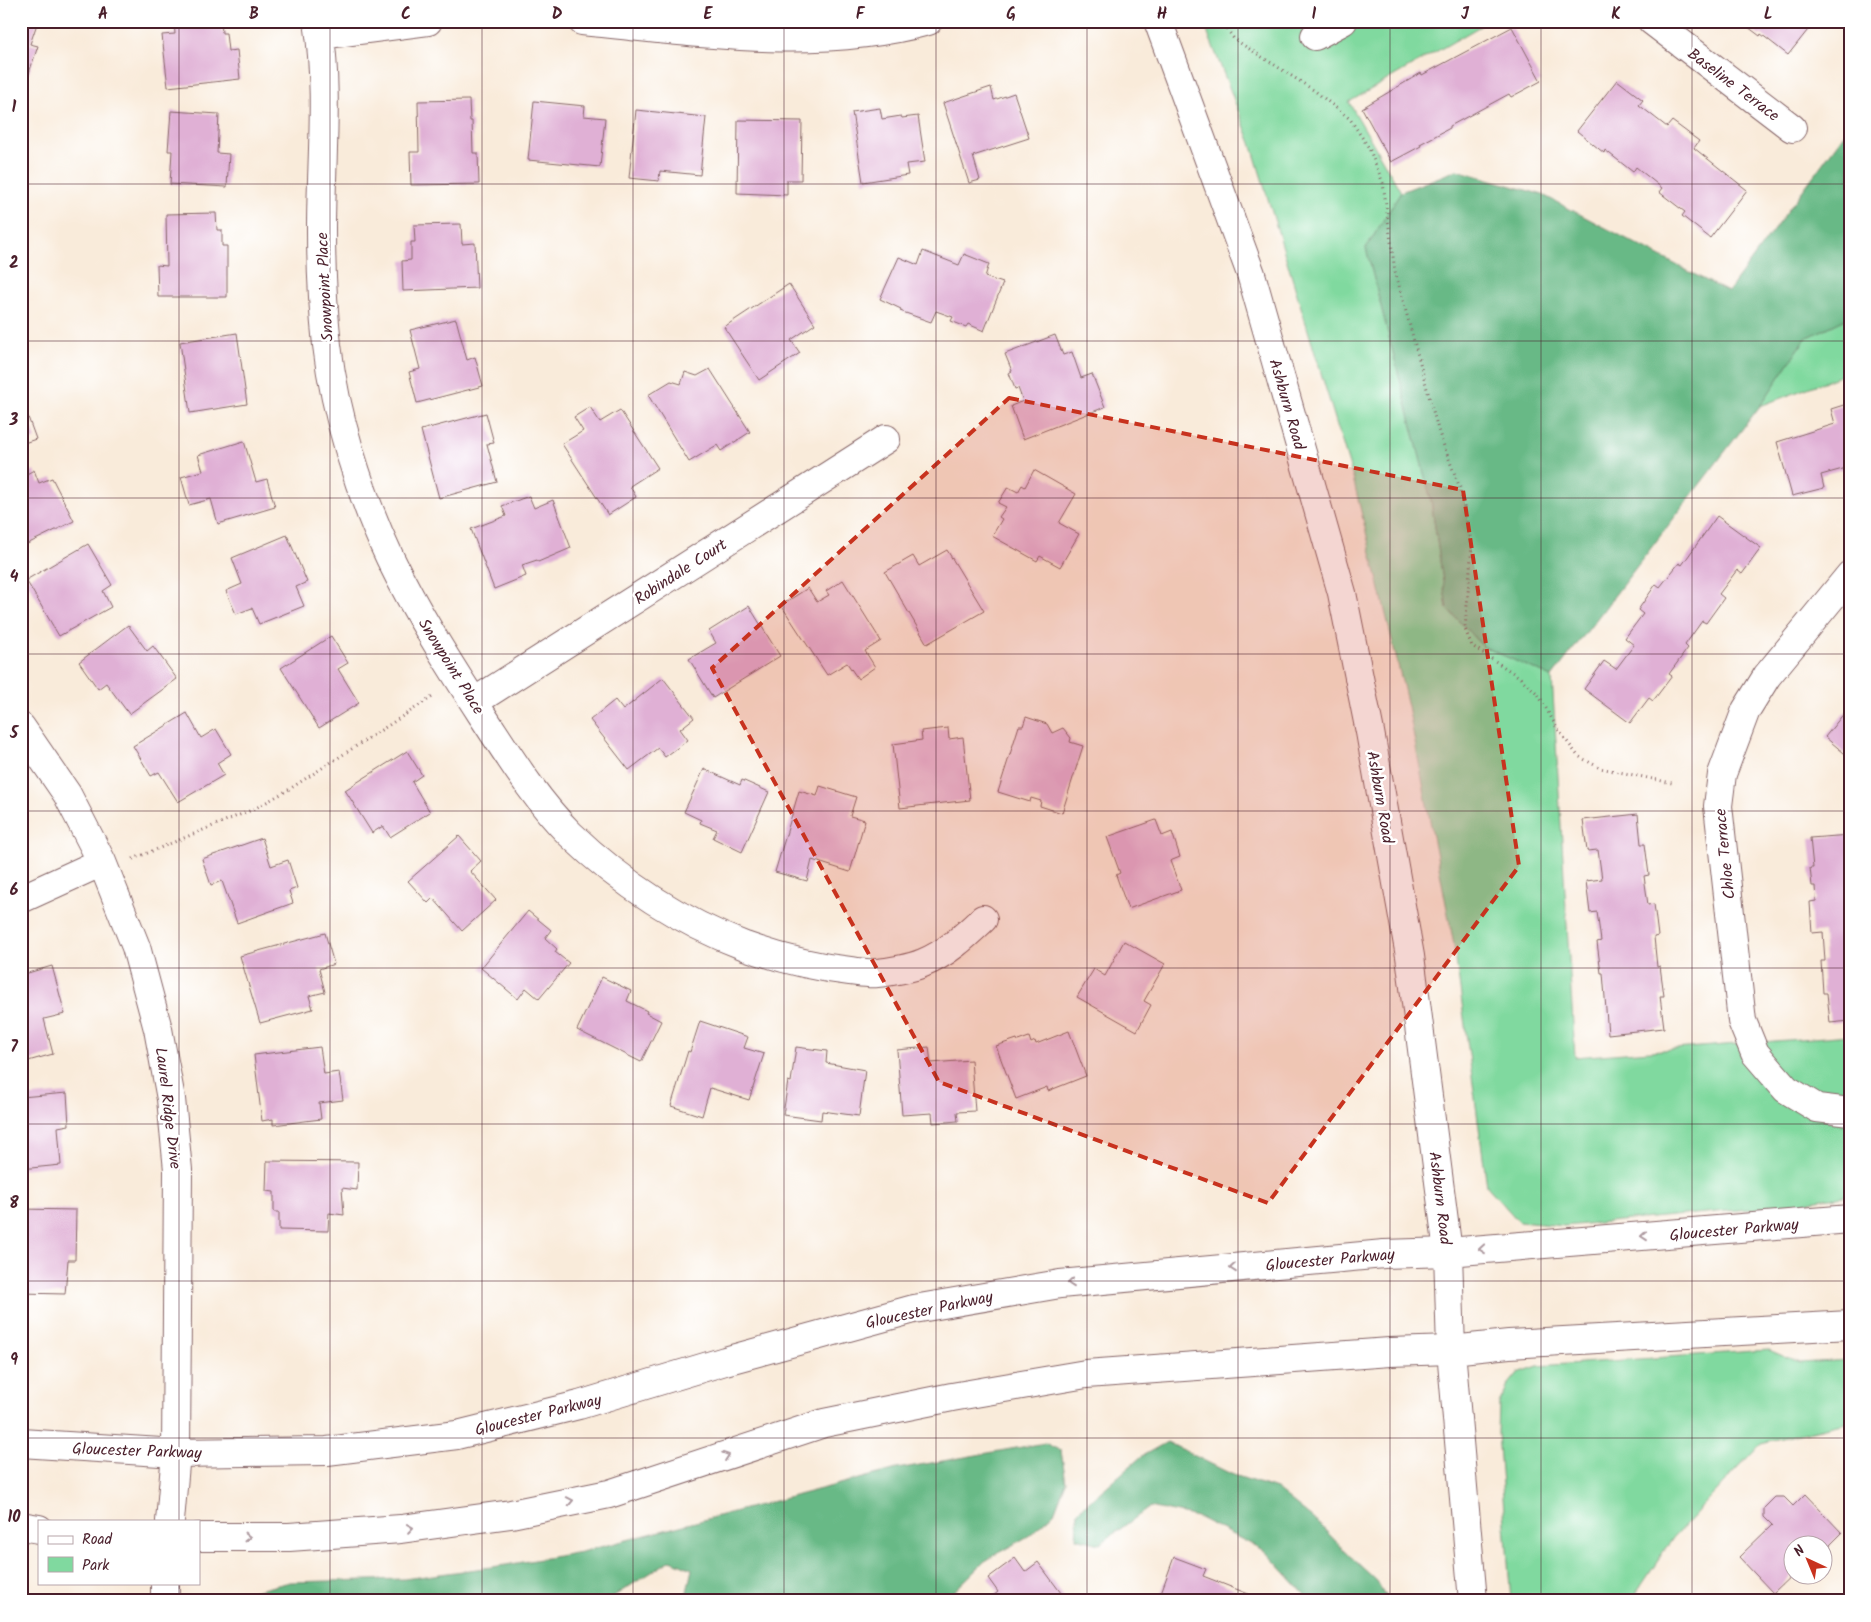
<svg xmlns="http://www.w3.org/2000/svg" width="1871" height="1622" font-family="Kalam,sans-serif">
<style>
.green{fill:#80d99f;stroke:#657c65}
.forest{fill:#68b986;stroke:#596c58}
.building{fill:#e0b0d5}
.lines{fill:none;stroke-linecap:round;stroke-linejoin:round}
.minor-casing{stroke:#876668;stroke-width:30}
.tertiary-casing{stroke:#876668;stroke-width:30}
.secondary-casing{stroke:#876668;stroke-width:30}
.path{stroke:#876668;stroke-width:3;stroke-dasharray:1 4;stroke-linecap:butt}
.minor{stroke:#fff;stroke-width:28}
.tertiary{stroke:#fff;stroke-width:28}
.secondary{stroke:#fff;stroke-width:28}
.oneway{stroke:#ae9aa0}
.marked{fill:#c8321e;fill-opacity:0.2;stroke:#c8321e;stroke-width:4;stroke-dasharray:10 6;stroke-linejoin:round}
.grid{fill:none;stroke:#4a1f2b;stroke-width:1;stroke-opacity:0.55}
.labels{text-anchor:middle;stroke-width:5;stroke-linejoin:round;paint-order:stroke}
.street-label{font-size:16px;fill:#4a1f2b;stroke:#fff}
.neatline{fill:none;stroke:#4a1f2b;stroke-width:2}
.grid-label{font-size:16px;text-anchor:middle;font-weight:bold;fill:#4a1f2b}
</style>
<rect width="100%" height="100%" fill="#fff"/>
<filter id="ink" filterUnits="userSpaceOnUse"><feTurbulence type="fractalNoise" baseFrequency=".02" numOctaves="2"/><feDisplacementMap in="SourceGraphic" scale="10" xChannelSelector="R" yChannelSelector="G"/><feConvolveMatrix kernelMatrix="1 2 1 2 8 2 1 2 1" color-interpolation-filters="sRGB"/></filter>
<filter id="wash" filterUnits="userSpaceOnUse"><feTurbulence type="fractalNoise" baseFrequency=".0096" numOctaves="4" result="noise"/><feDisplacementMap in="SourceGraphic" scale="20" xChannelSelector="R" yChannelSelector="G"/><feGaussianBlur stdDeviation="1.12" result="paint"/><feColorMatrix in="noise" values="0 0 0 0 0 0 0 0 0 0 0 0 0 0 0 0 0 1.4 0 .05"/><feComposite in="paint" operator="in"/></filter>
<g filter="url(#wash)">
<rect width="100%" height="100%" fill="#f9ebda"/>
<path class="green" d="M 1203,21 L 1489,21 L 1349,102 L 1401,192 L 1366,248 L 1431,500 L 1447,608 L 1482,646 L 1552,677 L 1575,1057 L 1850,1035 L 1850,1195 L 1771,1207 L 1564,1226 L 1519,1222 L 1487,1186 L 1454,945 L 1408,706 L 1353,478 L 1251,143 Z
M 1850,317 L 1850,372 L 1760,406 L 1806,338 Z
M 1769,1350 L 1799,1363 L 1850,1360 L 1850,1422 L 1761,1443 L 1673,1538 L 1631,1601 L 1511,1601 L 1498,1433 L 1499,1403 L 1509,1384 L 1518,1373 L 1538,1366 Z"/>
<path class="forest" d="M 1850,126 L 1850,317 L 1806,338 L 1760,406 L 1552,677 L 1482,646 L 1447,608 L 1431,500 L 1366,248 L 1401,192 L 1457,170 L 1543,195 L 1728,292 Z
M 1167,1442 L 1231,1474 L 1276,1489 L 1318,1523 L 1350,1556 L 1377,1581 L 1388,1601 L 1308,1601 L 1307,1597 L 1265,1551 L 1197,1517 L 1150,1507 L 1100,1544 L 1076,1538 L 1078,1511 L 1142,1456 Z
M 1045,1443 L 1061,1451 L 1066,1482 L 1054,1513 L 1030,1535 L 985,1561 L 944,1601 L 677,1601 L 687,1592 L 692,1569 L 671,1560 L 606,1601 L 553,1601 L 502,1597 L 495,1601 L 246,1601 L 250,1592 L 290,1582 L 404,1579 L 506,1565 L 581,1552 L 897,1469 Z"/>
<g id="blocks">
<path class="building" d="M 21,21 L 38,21 L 30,44 L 38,46 L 27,79 L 21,77 Z
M 174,21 L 221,21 L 222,33 L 226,33 L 228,51 L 237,50 L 240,79 L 168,87 L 162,35 L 175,34 Z
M 1740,21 L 1815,21 L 1788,55 L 1761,34 L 1760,36 Z
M 1512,27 L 1541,81 L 1511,97 L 1509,94 L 1450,126 L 1450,128 L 1420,144 L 1421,146 L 1391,162 L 1362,108 L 1421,73 L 1422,75 Z
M 1617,80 L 1643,100 L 1639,105 L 1667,127 L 1672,121 L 1699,141 L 1694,148 L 1747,190 L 1710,238 L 1682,216 L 1685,212 L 1659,192 L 1662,188 L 1636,167 L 1633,172 L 1605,150 L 1604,153 L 1577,131 Z
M 991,87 L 994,100 L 1014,93 L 1029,138 L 973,156 L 980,180 L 969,183 L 943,103 Z
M 469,100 L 470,121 L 472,121 L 473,153 L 478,153 L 479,184 L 411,185 L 410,152 L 419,152 L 418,101 Z
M 534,101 L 585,106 L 584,116 L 605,118 L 600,167 L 528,160 Z
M 880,108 L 882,119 L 901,116 L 902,118 L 918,116 L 925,162 L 906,164 L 908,175 L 863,182 L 852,112 Z
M 636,110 L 706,117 L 700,175 L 660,171 L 659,181 L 629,178 Z
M 171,111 L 219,114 L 217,153 L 229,154 L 227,187 L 170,184 L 172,151 L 168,151 Z
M 738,120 L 802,121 L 801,180 L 787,180 L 787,195 L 737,193 Z
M 216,213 L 217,230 L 222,230 L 222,246 L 227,246 L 227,297 L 158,297 L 157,265 L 167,266 L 166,214 Z
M 461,224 L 462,244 L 475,243 L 477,288 L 403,291 L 402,261 L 411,260 L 411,242 L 415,242 L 414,225 Z
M 923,251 L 959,265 L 964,254 L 989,264 L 985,277 L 1003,283 L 984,331 L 968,324 L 966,327 L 951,321 L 953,317 L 936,311 L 931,322 L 900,311 L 901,309 L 880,299 L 899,257 L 918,265 Z
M 789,284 L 815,324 L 791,340 L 800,353 L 759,380 L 724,327 Z
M 456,319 L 467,360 L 475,357 L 483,386 L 417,403 L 409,372 L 420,369 L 410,330 Z
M 237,333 L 247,404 L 190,413 L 180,342 Z
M 1055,335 L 1063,355 L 1072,352 L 1081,378 L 1092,374 L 1105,407 L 1023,439 L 1011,406 L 1023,401 L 1018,388 L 1015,389 L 1009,373 L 1012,371 L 1005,354 Z
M 710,369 L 750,432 L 721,451 L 717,445 L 689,462 L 648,395 L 671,381 L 681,384 L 685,372 L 697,376 Z
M 21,398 L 36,439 L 21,444 Z
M 1850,403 L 1850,467 L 1821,475 L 1824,488 L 1792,496 L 1777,442 L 1835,424 L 1831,409 Z
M 590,407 L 600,422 L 620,410 L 658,468 L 630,486 L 636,497 L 608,515 L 562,444 L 583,431 L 574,417 Z
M 486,413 L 494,443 L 487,444 L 497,482 L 439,498 L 421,430 Z
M 244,441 L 256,482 L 267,479 L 275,507 L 218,524 L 211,499 L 189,505 L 181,477 L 203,471 L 198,455 Z
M 34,470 L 39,483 L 52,478 L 74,521 L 21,547 L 21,477 Z
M 1034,470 L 1076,494 L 1059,523 L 1079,534 L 1060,567 L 1040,556 L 1037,561 L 992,536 L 1002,519 L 999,517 L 1006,507 L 998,503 L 1008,487 L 1018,492 L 1022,485 L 1025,487 Z
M 529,496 L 534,508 L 553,500 L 571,548 L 538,562 L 537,560 L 522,565 L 526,576 L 494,589 L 471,529 L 506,516 L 502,506 Z
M 1717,516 L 1761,548 L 1742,574 L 1737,570 L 1719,594 L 1724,598 L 1706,623 L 1702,621 L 1685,645 L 1688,648 L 1669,674 L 1672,676 L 1653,701 L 1649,698 L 1630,723 L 1584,689 L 1604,661 L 1616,669 L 1634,645 L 1625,638 L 1643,614 L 1638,610 L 1656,584 L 1660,587 L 1679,563 L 1682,565 Z
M 287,535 L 307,582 L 296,587 L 304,606 L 259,624 L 252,608 L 236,614 L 226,591 L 242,584 L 232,558 Z
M 88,544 L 112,585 L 103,591 L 111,607 L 59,636 L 26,580 Z
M 947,550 L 984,611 L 927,644 L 885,572 L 913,556 L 919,566 Z
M 843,580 L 881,641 L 865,651 L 875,667 L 858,679 L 847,663 L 827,675 L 781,605 L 808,588 L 817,602 L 829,595 L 826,591 Z
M 749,606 L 780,656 L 713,698 L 689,659 L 716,643 L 709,631 Z
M 128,625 L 147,651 L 153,646 L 177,679 L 129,714 L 106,683 L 98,689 L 79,662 Z
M 331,636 L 348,663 L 338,669 L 359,703 L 319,728 L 281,668 Z
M 663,678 L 694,718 L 680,729 L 688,740 L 665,757 L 658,748 L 629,770 L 590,720 L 615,700 L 623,710 Z
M 1845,712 L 1848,715 L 1850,713 L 1850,758 L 1825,737 Z
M 187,713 L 201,738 L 216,729 L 231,754 L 217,763 L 224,775 L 178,802 L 159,772 L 151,776 L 133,746 Z
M 1026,717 L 1047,724 L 1052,733 L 1063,728 L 1071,738 L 1070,742 L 1083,746 L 1062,813 L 1040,806 L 1041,801 L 1031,798 L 1030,802 L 998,792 L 1019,726 L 1023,726 Z
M 948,728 L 949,739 L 963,737 L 970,800 L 900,808 L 893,744 L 922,740 L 921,731 Z
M 407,751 L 422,775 L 412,782 L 430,812 L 390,837 L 383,826 L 372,833 L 345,790 Z
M 704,769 L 740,785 L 742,780 L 769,792 L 742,852 L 713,838 L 717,830 L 700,823 L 701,820 L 684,812 Z
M 820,786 L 856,797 L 850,816 L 865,820 L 850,872 L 812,860 L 807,881 L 775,872 L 799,791 L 817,796 Z
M 1638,814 L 1641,844 L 1645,844 L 1649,875 L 1644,876 L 1648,905 L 1654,904 L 1658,936 L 1654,937 L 1657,967 L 1660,966 L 1664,996 L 1660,996 L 1664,1028 L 1608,1034 L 1603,973 L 1601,973 L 1597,942 L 1601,941 L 1597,912 L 1590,913 L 1586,881 L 1602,879 L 1598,850 L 1587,851 L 1583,820 Z
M 1156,820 L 1162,836 L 1172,832 L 1180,857 L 1170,861 L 1181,890 L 1128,909 L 1116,875 L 1120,873 L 1107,837 Z
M 1850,835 L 1850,1021 L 1830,1023 L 1827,993 L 1823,993 L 1821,961 L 1825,961 L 1823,932 L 1812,933 L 1810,902 L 1816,901 L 1815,886 L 1812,886 L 1810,868 L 1813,868 L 1810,838 Z
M 459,836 L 481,861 L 470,871 L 496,900 L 462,931 L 433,898 L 428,903 L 408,881 Z
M 262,838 L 271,866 L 288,860 L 297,888 L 289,891 L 293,903 L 237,923 L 222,881 L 211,885 L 202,859 Z
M 528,911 L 551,930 L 545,938 L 557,949 L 555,952 L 569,963 L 539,999 L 526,988 L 518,999 L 481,968 Z
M 325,933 L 334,964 L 319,969 L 325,992 L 309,996 L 313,1009 L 260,1023 L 240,956 Z
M 1124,941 L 1165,964 L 1144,1001 L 1151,1005 L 1137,1031 L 1077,997 L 1094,969 L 1105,976 Z
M 52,966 L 65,1014 L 44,1019 L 53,1054 L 21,1063 L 21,990 L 23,989 L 21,975 Z
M 602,977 L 631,991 L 627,1001 L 647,1011 L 646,1013 L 661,1021 L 641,1062 L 577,1030 Z
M 700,1021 L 748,1037 L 744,1048 L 764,1054 L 749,1100 L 710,1088 L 702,1116 L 671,1106 L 688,1051 L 690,1052 Z
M 1069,1031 L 1086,1076 L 1048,1091 L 1047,1087 L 1016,1099 L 996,1046 L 1017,1039 L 1018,1041 L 1029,1037 L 1031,1043 L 1035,1041 L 1036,1044 Z
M 320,1047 L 324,1074 L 339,1072 L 343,1100 L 319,1103 L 321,1119 L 273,1125 L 273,1119 L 262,1121 L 254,1055 Z
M 796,1047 L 827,1051 L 826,1063 L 865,1070 L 859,1116 L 822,1111 L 821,1120 L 783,1115 L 788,1081 L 791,1082 Z
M 929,1047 L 931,1063 L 971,1060 L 975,1111 L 957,1112 L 958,1121 L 933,1123 L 932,1113 L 902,1115 L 897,1050 Z
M 67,1093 L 69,1125 L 58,1127 L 61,1165 L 21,1169 L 21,1097 Z
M 267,1161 L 358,1162 L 357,1190 L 342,1188 L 344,1215 L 329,1213 L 328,1231 L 279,1230 L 279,1212 L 274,1212 L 274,1192 L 266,1191 Z
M 21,1209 L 76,1210 L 75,1260 L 68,1260 L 65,1294 L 21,1293 Z
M 1805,1494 L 1842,1533 L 1824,1551 L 1824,1544 L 1794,1544 L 1794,1573 L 1773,1593 L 1739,1557 L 1772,1525 L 1764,1517 L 1764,1508 L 1775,1497 L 1784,1497 L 1793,1506 Z
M 1174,1557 L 1206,1569 L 1203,1576 L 1251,1595 L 1249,1601 L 1158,1601 Z
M 1015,1558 L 1025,1572 L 1038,1562 L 1067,1601 L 987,1601 L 998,1592 L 988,1578 Z"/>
</g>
</g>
<g filter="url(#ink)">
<use href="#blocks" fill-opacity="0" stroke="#876668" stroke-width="1"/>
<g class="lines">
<defs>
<path id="minor" d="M 318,21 C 329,91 321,160 321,230 C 321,268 323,307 327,345 C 335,414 360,495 390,558 C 416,612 449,664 482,715 C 509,756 535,799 570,834 C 621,883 679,921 745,946 C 779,958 815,967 850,971 C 859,972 869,974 877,973 C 889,972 912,968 923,963 C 946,954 965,936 983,919
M 582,21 C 697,32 815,52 928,21
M 1652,21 L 1792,128
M 320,35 L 428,21
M 1315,36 L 1343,21
M 1850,575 L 1767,676 L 1746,710 L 1722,774 L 1718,806 L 1742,1021 L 1755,1053 L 1786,1089 L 1817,1108 L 1850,1112
M 474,702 L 886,439
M 21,727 L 67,794 L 102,862 L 136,947 L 158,1029 L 171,1099 L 178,1170 L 176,1453 L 170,1521
M 21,899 L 102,862
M 165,1583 L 165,1601"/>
<path id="tertiary" d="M 1158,21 L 1251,274 L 1342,593 L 1370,732 L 1410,956 L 1448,1252"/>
<path id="secondary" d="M 1448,1252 L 1451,1350 L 1473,1601
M 21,1443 L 176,1453 L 327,1451 L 457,1435 L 579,1405 L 725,1361 L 914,1309 L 1060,1284 L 1384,1254 L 1448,1252 L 1850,1219
M 21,1526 L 39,1529
M 199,1537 L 289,1537 L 401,1529 L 511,1514 L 609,1494 L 824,1423 L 952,1397 L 1086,1374 L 1390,1352 L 1451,1350 L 1509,1344 L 1850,1325"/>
</defs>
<use href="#minor" class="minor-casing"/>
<use href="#tertiary" class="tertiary-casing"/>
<use href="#secondary" class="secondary-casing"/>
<path class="path" d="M 1221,21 L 1234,39 L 1315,91 L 1350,119 L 1369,148 L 1383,183 L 1395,271 L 1439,433 L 1460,488 L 1472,545 L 1465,629 L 1472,646 L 1518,676 L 1538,694 L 1557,728 L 1578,756 L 1600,768 L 1672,783
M 133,859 L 254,809 L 288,790 L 434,696"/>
<use href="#minor" class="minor"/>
<use href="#tertiary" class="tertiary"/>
<use href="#secondary" class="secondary"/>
</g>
<defs><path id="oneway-chevron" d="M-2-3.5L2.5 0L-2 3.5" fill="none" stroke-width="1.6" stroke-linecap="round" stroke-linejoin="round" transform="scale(1.25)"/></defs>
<g class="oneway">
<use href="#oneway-chevron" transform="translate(1644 1236) rotate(175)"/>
<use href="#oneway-chevron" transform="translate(1482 1249) rotate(175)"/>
<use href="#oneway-chevron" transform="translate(1233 1268) rotate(175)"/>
<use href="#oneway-chevron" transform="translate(1071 1283) rotate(175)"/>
<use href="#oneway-chevron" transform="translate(726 1456) rotate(-19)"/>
<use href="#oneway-chevron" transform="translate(570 1501) rotate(-11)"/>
<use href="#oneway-chevron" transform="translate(410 1528) rotate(-8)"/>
<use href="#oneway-chevron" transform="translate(247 1537)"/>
</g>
</g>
<path class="marked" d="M 1009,398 L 1463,490 L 1519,866 L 1268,1203 L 939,1082 L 712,668 Z"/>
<path class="grid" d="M 179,21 L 179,1521M 330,21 L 330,1601M 482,21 L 482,1601M 633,21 L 633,1601M 784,21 L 784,1601M 936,21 L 936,1601M 1087,21 L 1087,1601M 1238,21 L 1238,1601M 1390,21 L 1390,1601M 1541,21 L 1541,1601M 1692,21 L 1692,1601M 21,184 L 1850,184M 21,341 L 1850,341M 21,498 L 1850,498M 21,654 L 1850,654M 21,811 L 1850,811M 21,968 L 1850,968M 21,1124 L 1850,1124M 21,1281 L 1850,1281M 21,1438 L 1850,1438M 179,1583 L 179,1601"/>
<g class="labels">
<g class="street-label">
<text transform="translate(1734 84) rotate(37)" y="6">Baseline Terrace</text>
<text transform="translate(324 287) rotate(-93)" y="6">Snowpoint Place</text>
<text transform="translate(1288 404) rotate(74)" y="6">Ashburn Road</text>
<text transform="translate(680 571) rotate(-33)" y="6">Robindale Court</text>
<text transform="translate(452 666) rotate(58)" y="6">Snowpoint Place</text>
<text transform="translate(1381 797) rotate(80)" y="6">Ashburn Road</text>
<text transform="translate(1724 854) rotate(-96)" y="6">Chloe Terrace</text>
<text transform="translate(169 1108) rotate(83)" y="6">Laurel Ridge Drive</text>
<text transform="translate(1441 1198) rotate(83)" y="6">Ashburn Road</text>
<text transform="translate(1734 1229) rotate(-5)" y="6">Gloucester Parkway</text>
<text transform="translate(1330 1259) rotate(-5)" y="6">Gloucester Parkway</text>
<text transform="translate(929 1309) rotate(-12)" y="6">Gloucester Parkway</text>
<text transform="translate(538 1414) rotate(-14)" y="6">Gloucester Parkway</text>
<text transform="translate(137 1450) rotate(2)" y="6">Gloucester Parkway</text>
</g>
</g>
<rect width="1871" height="1622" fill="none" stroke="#fff" stroke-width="55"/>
<rect x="38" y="1520" width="162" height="65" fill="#ffffff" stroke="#b7a5aa"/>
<rect x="48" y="1536" width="25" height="8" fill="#ffffff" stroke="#b7a5aa"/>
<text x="82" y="1544" font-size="15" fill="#4a1f2b">Road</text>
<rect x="48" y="1557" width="25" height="15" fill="#80d99f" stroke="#b7a5aa"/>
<text x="82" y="1570" font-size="15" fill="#4a1f2b">Park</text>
<g transform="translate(1808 1560) rotate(316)"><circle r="24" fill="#ffffff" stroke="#b7a5aa"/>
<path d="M0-4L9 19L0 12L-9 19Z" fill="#c8321e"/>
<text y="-8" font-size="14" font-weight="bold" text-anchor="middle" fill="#4a1f2b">N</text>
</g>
<rect x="28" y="28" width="1816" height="1566" class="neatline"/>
<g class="grid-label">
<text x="103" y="19">A</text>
<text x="254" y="19">B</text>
<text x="406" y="19">C</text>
<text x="557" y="19">D</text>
<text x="708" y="19">E</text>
<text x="860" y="19">F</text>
<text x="1011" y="19">G</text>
<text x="1162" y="19">H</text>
<text x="1314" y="19">I</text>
<text x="1465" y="19">J</text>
<text x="1616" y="19">K</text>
<text x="1768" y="19">L</text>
<text x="14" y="112">1</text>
<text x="14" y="268">2</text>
<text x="14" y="425">3</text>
<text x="14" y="582">4</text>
<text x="14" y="738">5</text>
<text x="14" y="895">6</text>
<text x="14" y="1052">7</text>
<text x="14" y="1208">8</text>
<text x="14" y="1365">9</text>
<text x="14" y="1522">10</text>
</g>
</svg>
